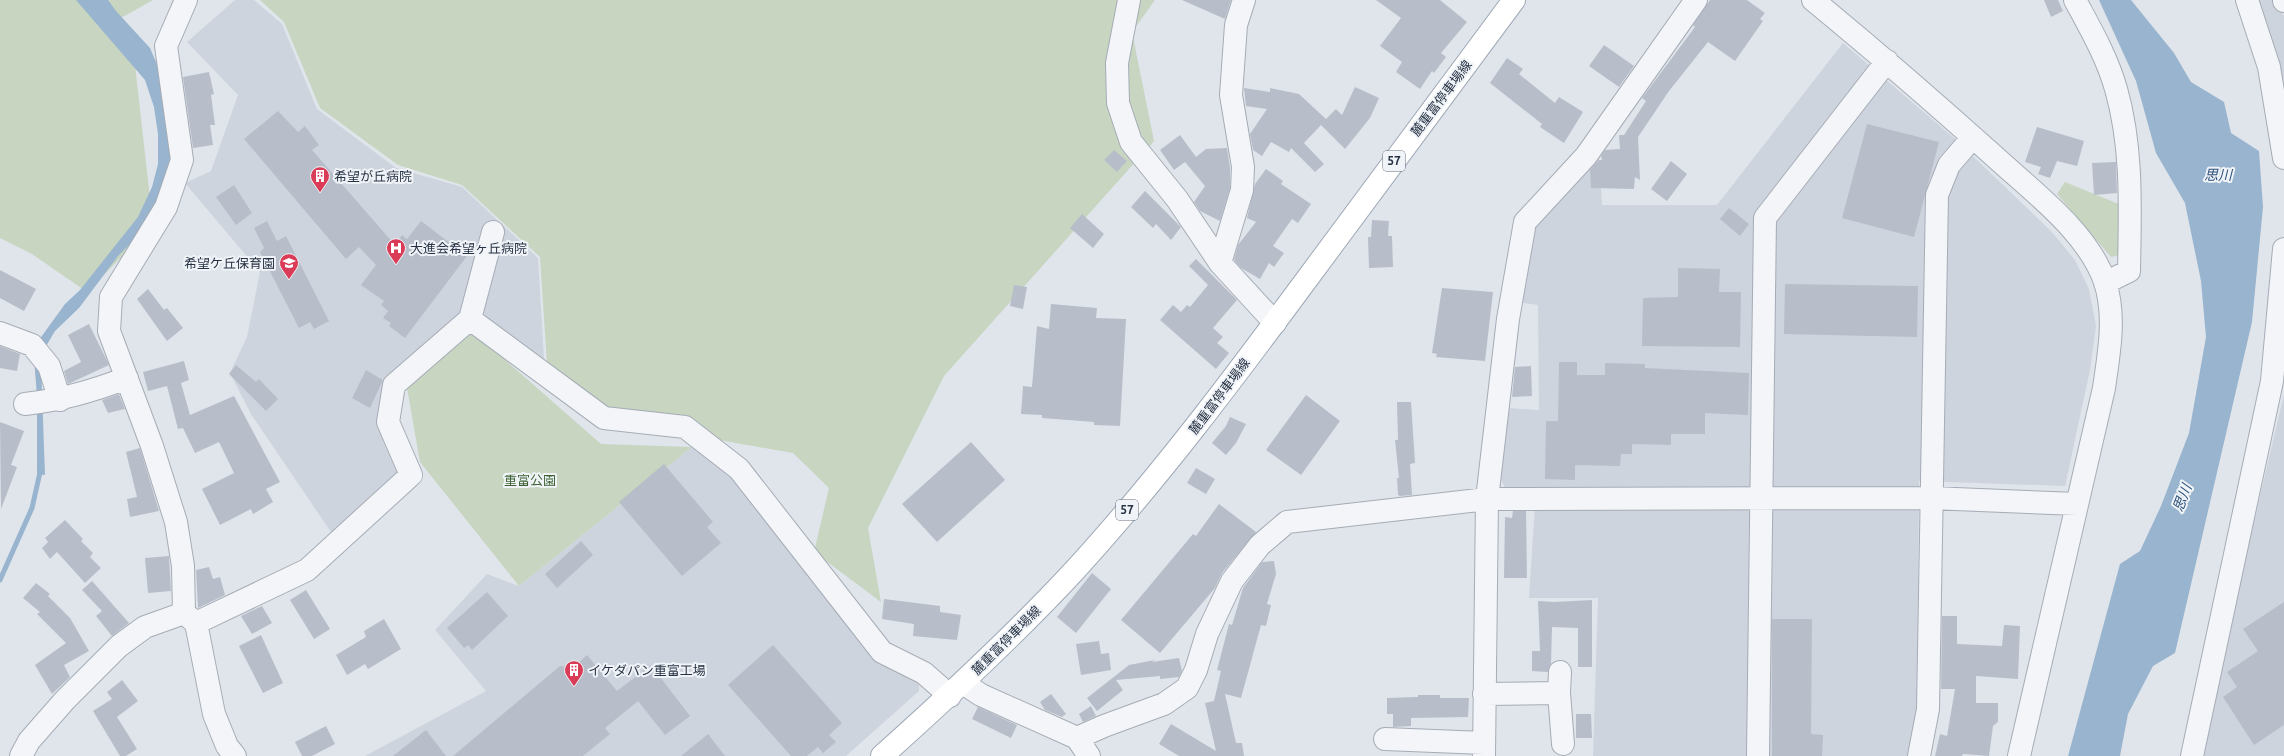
<svg xmlns="http://www.w3.org/2000/svg" width="2284" height="756" font-family="Ubuntu,'Noto Sans JP',sans-serif">
<style>
.built{fill:#ced4dd}
.green{fill:#c7d5c1}
.water{fill:#98b4ce}
.lines{fill:none;stroke-linecap:round;stroke-linejoin:round}
.stream{stroke:#98b4ce;stroke-width:5}
.building{fill:#b7bec9}
.minor-casing{stroke:#a5acb6;stroke-width:24}
.major-casing{stroke:#9fa9b7;stroke-width:24}
.minor{stroke:#f4f5f8;stroke-width:22}
.major{stroke:#fff;stroke-width:22}
.labels{text-anchor:middle;stroke-width:4;stroke-linejoin:round;paint-order:stroke}
.shield{fill:#f0f4f8;stroke:#636c7a;stroke-width:1}
.shield-label{font-size:12px;font-weight:bold;fill:#273244}
.street-label{font-size:13px;fill:#273244;stroke:#f0f4f8}
.poi-label{font-size:13px;fill:#273244;stroke:#f0f4f8;text-anchor:start}
.park-label{font-size:13px;fill:#3d6133;stroke:#f0f4f8}
.water-label{font-size:14px;font-style:italic;fill:#2e527b;stroke:#f0f4f8}
</style>
<rect width="100%" height="100%" fill="#e0e5eb"/>
<path class="built" d="M 235,0 L 254,0 L 282,24 L 317,109 L 396,168 L 462,187 L 538,258 L 545,375 L 468,314 L 389,382 L 406,475 L 331,532 L 251,414 L 230,373 L 247,337 L 260,272 L 185,183 L 211,171 L 238,95 L 187,42 Z
M 2257,0 L 2275,0 L 2284,16 L 2284,85 Z
M 1843,43 L 1954,138 L 2051,231 L 2075,260 L 2089,289 L 2096,326 L 2090,370 L 2065,486 L 1919,481 L 1917,709 L 1908,756 L 1593,756 L 1598,598 L 1529,598 L 1536,490 L 1507,491 L 1500,478 L 1507,408 L 1539,410 L 1538,305 L 1517,302 L 1533,230 L 1541,213 L 1599,156 L 1602,205 L 1717,205 Z
M 2284,394 L 2284,756 L 2199,756 Z
M 692,447 L 725,468 L 919,677 L 919,691 L 846,756 L 365,756 L 486,691 L 435,630 L 487,574 L 519,586 Z"/>
<path class="green" d="M 0,0 L 153,0 L 121,18 L 135,65 L 153,225 L 87,292 L 32,254 L 0,238 Z
M 260,0 L 1155,0 L 1132,32 L 1154,141 L 944,376 L 868,528 L 881,602 L 814,552 L 829,488 L 793,453 L 640,426 L 548,379 L 540,257 L 462,185 L 398,165 L 320,108 L 284,22 Z
M 2065,182 L 2121,205 L 2119,255 L 2111,257 L 2057,194 Z
M 472,331 L 601,444 L 692,447 L 519,586 L 420,462 L 407,388 Z"/>
<path class="water" d="M 76,0 L 108,0 L 116,11 L 150,48 L 165,83 L 174,165 L 150,224 L 118,256 L 79,308 L 55,331 L 45,348 L 41,364 L 45,475 L 37,474 L 37,396 L 34,358 L 39,340 L 65,304 L 80,290 L 138,217 L 152,187 L 158,164 L 158,134 L 154,107 L 145,80 Z
M 2099,0 L 2131,0 L 2174,53 L 2191,82 L 2224,102 L 2231,133 L 2259,151 L 2263,207 L 2252,322 L 2175,653 L 2153,666 L 2128,714 L 2120,756 L 2068,756 L 2120,564 L 2140,551 L 2161,506 L 2189,433 L 2206,337 L 2201,281 L 2185,203 L 2156,153 L 2136,81 Z"/>
<g class="lines">
<path class="stream" d="M 0,580 L 32,508 L 41,468"/>
</g>
<path class="building" d="M 1182,0 L 1231,0 L 1225,19 Z
M 1376,0 L 1440,0 L 1467,22 L 1441,53 L 1446,57 L 1434,73 L 1432,71 L 1420,89 L 1396,72 L 1402,62 L 1380,46 L 1401,18 Z
M 1710,0 L 1747,0 L 1765,13 L 1760,19 L 1763,21 L 1735,61 L 1708,42 L 1669,91 L 1638,137 L 1640,180 L 1635,177 L 1634,189 L 1591,188 L 1590,170 L 1599,160 L 1602,160 L 1601,156 L 1605,150 L 1620,149 L 1619,135 L 1624,135 L 1646,101 L 1642,98 L 1695,27 L 1693,25 Z
M 2044,0 L 2058,0 L 2063,11 L 2051,17 Z
M 1604,45 L 1634,66 L 1619,87 L 1589,66 Z
M 1507,58 L 1523,69 L 1519,74 L 1555,103 L 1559,97 L 1583,112 L 1564,143 L 1540,127 L 1542,124 L 1490,83 Z
M 209,72 L 214,94 L 211,95 L 215,125 L 210,125 L 213,145 L 193,148 L 183,77 Z
M 1355,87 L 1379,98 L 1370,118 L 1345,149 L 1321,125 L 1304,143 L 1324,164 L 1315,172 L 1291,148 L 1289,152 L 1271,142 L 1262,156 L 1253,150 L 1250,134 L 1267,109 L 1246,106 L 1244,88 L 1270,92 L 1270,88 L 1299,94 L 1326,119 L 1322,123 L 1336,109 L 1342,115 Z
M 278,111 L 298,132 L 305,126 L 319,145 L 312,150 L 395,245 L 402,235 L 407,239 L 421,221 L 467,256 L 405,338 L 389,326 L 391,323 L 383,318 L 388,311 L 381,305 L 384,301 L 361,285 L 376,265 L 359,247 L 346,259 L 244,139 Z
M 1867,124 L 1939,142 L 1914,237 L 1842,218 Z
M 2037,127 L 2084,141 L 2077,166 L 2057,161 L 2050,178 L 2038,174 L 2041,167 L 2025,162 Z
M 1180,135 L 1196,157 L 1206,149 L 1227,148 L 1230,168 L 1230,188 L 1220,221 L 1200,211 L 1194,202 L 1205,186 L 1185,162 L 1174,170 L 1160,150 Z
M 1114,150 L 1127,161 L 1117,172 L 1104,160 Z
M 1671,161 L 1687,174 L 1667,201 L 1651,189 Z
M 2116,162 L 2117,193 L 2094,195 L 2092,163 Z
M 1266,169 L 1283,181 L 1281,184 L 1311,204 L 1298,223 L 1292,219 L 1273,246 L 1284,253 L 1274,267 L 1269,263 L 1260,279 L 1241,268 L 1234,260 L 1238,245 L 1256,222 L 1247,218 L 1255,184 Z
M 234,185 L 252,213 L 236,225 L 216,197 Z
M 1145,191 L 1181,227 L 1171,240 L 1156,224 L 1153,228 L 1131,207 Z
M 1729,208 L 1749,224 L 1740,236 L 1720,219 Z
M 1082,214 L 1104,234 L 1093,248 L 1070,228 Z
M 1372,220 L 1389,221 L 1388,236 L 1392,236 L 1393,267 L 1369,268 L 1368,237 L 1371,237 Z
M 267,221 L 277,241 L 286,236 L 329,321 L 314,329 L 310,322 L 299,328 L 260,252 L 264,248 L 254,228 Z
M 1196,259 L 1237,300 L 1213,328 L 1223,337 L 1217,343 L 1229,353 L 1216,369 L 1160,320 L 1173,305 L 1181,312 L 1187,305 L 1190,307 L 1208,285 L 1189,266 Z
M 1678,268 L 1720,269 L 1719,292 L 1741,292 L 1740,347 L 1642,346 L 1643,298 L 1678,297 Z
M 0,270 L 36,289 L 24,311 L 0,298 Z
M 1785,284 L 1918,286 L 1917,337 L 1784,334 Z
M 1014,285 L 1027,287 L 1023,309 L 1010,306 Z
M 1442,288 L 1493,292 L 1485,361 L 1436,357 L 1437,354 L 1432,353 Z
M 148,289 L 164,310 L 167,308 L 183,328 L 167,341 L 137,299 Z
M 1051,304 L 1097,308 L 1096,318 L 1126,319 L 1120,426 L 1094,425 L 1094,422 L 1042,418 L 1042,415 L 1021,414 L 1023,386 L 1032,387 L 1037,326 L 1049,329 Z
M 89,324 L 109,365 L 68,384 L 64,371 L 81,362 L 68,335 Z
M 0,346 L 20,354 L 17,371 L 0,368 Z
M 184,361 L 189,380 L 181,383 L 190,415 L 234,396 L 280,482 L 266,489 L 273,502 L 253,514 L 251,509 L 220,525 L 202,489 L 234,473 L 219,442 L 195,453 L 183,428 L 178,429 L 167,386 L 148,391 L 143,372 Z
M 1559,362 L 1577,362 L 1577,375 L 1605,375 L 1605,363 L 1645,364 L 1645,368 L 1749,373 L 1748,415 L 1705,413 L 1705,434 L 1671,434 L 1671,445 L 1632,444 L 1632,454 L 1621,454 L 1620,466 L 1575,465 L 1575,480 L 1545,479 L 1546,421 L 1558,421 Z
M 236,365 L 256,382 L 259,379 L 278,399 L 266,411 L 229,374 Z
M 1531,366 L 1532,396 L 1512,397 L 1515,367 Z
M 366,370 L 383,380 L 370,408 L 352,398 Z
M 119,394 L 125,409 L 108,413 L 102,400 Z
M 1306,395 L 1340,421 L 1301,475 L 1266,450 Z
M 1397,402 L 1411,402 L 1415,463 L 1410,464 L 1412,495 L 1400,496 L 1398,495 L 1397,478 L 1399,478 L 1395,440 L 1398,440 Z
M 1230,417 L 1246,424 L 1236,443 L 1226,455 L 1212,443 L 1226,426 Z
M 0,422 L 24,431 L 11,465 L 17,467 L 1,509 Z
M 971,442 L 1005,480 L 937,542 L 902,504 Z
M 140,448 L 159,511 L 130,517 L 127,499 L 137,497 L 126,452 Z
M 664,464 L 713,522 L 707,527 L 721,543 L 682,576 L 619,502 Z
M 1196,468 L 1215,479 L 1206,494 L 1187,483 Z
M 1219,504 L 1256,532 L 1222,573 L 1215,588 L 1160,653 L 1121,620 L 1193,534 L 1196,536 Z
M 1513,511 L 1526,511 L 1527,578 L 1504,578 L 1505,517 L 1512,518 Z
M 65,520 L 83,539 L 81,541 L 93,553 L 90,557 L 101,568 L 85,583 L 57,552 L 50,559 L 42,548 L 48,542 L 45,538 Z
M 581,541 L 593,555 L 557,588 L 545,574 Z
M 169,556 L 171,591 L 148,593 L 145,558 Z
M 1274,561 L 1276,574 L 1267,604 L 1271,605 L 1266,626 L 1261,625 L 1241,698 L 1225,694 L 1236,743 L 1242,743 L 1244,756 L 1179,756 L 1159,744 L 1171,724 L 1216,751 L 1205,703 L 1214,701 L 1221,671 L 1217,670 L 1229,624 L 1232,625 L 1243,588 L 1262,562 Z
M 209,567 L 213,579 L 220,577 L 225,595 L 198,608 L 196,570 Z
M 1092,573 L 1111,589 L 1076,633 L 1057,617 Z
M 92,581 L 129,623 L 112,636 L 96,616 L 102,611 L 82,590 Z
M 36,583 L 50,594 L 48,596 L 70,618 L 89,651 L 64,665 L 70,677 L 52,694 L 35,665 L 66,643 L 37,614 L 40,612 L 23,598 Z
M 306,590 L 330,629 L 314,639 L 290,600 Z
M 487,592 L 508,616 L 472,650 L 468,645 L 464,648 L 447,628 Z
M 884,599 L 940,606 L 940,612 L 961,615 L 957,640 L 913,636 L 914,624 L 882,619 Z
M 1592,600 L 1592,667 L 1578,667 L 1578,628 L 1552,627 L 1551,663 L 1548,672 L 1532,671 L 1532,651 L 1540,651 L 1538,601 L 1554,602 Z
M 2284,602 L 2284,725 L 2254,745 L 2223,697 L 2237,687 L 2227,672 L 2258,651 L 2243,629 Z
M 262,606 L 272,623 L 252,634 L 241,616 Z
M 1942,616 L 1957,616 L 1957,644 L 2002,646 L 2004,625 L 2020,626 L 2018,679 L 1976,676 L 1976,703 L 1998,703 L 1998,722 L 1993,726 L 1989,756 L 1963,754 L 1962,756 L 1935,756 L 1940,734 L 1947,736 L 1955,689 L 1941,689 Z
M 384,619 L 401,649 L 368,669 L 365,664 L 347,675 L 336,655 L 366,637 L 364,631 Z
M 1772,619 L 1812,619 L 1811,734 L 1823,735 L 1822,756 L 1772,756 Z
M 261,635 L 283,683 L 263,693 L 239,646 Z
M 1099,641 L 1101,654 L 1109,653 L 1111,670 L 1081,675 L 1076,644 Z
M 773,645 L 842,723 L 829,735 L 836,742 L 823,753 L 818,747 L 807,756 L 791,756 L 728,685 Z
M 587,655 L 617,691 L 651,665 L 690,716 L 665,735 L 638,701 L 605,728 L 610,734 L 583,756 L 453,756 L 560,666 L 574,667 Z
M 1179,658 L 1182,671 L 1179,677 L 1160,679 L 1160,676 L 1116,680 L 1123,690 L 1097,711 L 1087,698 L 1129,665 L 1155,660 L 1152,662 Z
M 122,680 L 138,701 L 117,717 L 137,749 L 126,756 L 120,756 L 93,711 L 112,699 L 107,692 Z
M 1051,694 L 1066,714 L 1062,717 L 1045,710 L 1040,702 Z
M 1418,695 L 1440,695 L 1440,698 L 1469,698 L 1468,717 L 1411,718 L 1411,726 L 1393,727 L 1393,714 L 1387,714 L 1387,698 L 1418,697 Z
M 1091,706 L 1096,716 L 1083,722 L 1079,714 Z
M 978,707 L 1017,725 L 1011,738 L 972,719 Z
M 1576,714 L 1591,714 L 1592,738 L 1576,738 Z
M 326,726 L 335,744 L 312,756 L 302,756 L 295,742 Z
M 426,730 L 446,756 L 393,756 Z
M 708,734 L 725,756 L 681,756 Z"/>
<g class="lines">
<defs>
<path id="minor" d="M 186,0 L 166,46 L 182,160 L 166,207 L 111,297 L 109,331 L 152,446 L 176,522 L 183,566 L 184,613 L 196,623 L 214,714 L 227,746 L 235,756
M 1129,0 L 1117,63 L 1118,103 L 1131,142 L 1177,199 L 1220,263 L 1275,323
M 1813,0 C 1875,51 1935,103 1994,156 C 2032,191 2088,232 2105,282 C 2116,316 2109,353 2104,388 L 2019,756
M 2075,0 C 2090,28 2107,57 2116,89 C 2133,148 2130,210 2129,271 L 2105,283
M 2247,0 L 2269,67 L 2284,158
M 2284,0 L 2284,1
M 1220,263 L 1242,190 L 1243,167 L 1231,95 L 1236,25 L 1244,0
M 470,319 L 604,418 L 685,427 L 739,469 L 882,652 L 924,673 L 950,696
M 0,333 L 32,345 L 49,366 L 60,400
M 25,404 C 62,400 92,391 127,378
M 196,623 L 307,570 L 411,475 L 388,422 L 394,385 L 470,319 L 493,232
M 1560,672 L 1559,693 L 1563,744
M 963,683 L 981,695 L 1077,738 L 1089,756
M 1484,694 L 1559,693
M 1077,738 L 1104,726 L 1164,704 L 1187,688 L 1196,670 L 1207,634 L 1232,581 L 1260,545 L 1287,522 L 1487,499 L 1931,498 L 2077,504
M 1385,739 L 1484,743
M 21,756 L 29,741 L 65,700 L 119,646 L 145,627 L 184,613
M 1484,756 L 1487,499 L 1508,319 L 1525,222 L 1586,156 L 1696,0
M 1758,756 L 1765,218 L 1887,61
M 1919,756 L 1928,709 L 1937,195 L 1949,165 L 1973,137
M 2192,756 L 2272,381 L 2284,249"/>
<path id="major" d="M 882,756 C 949,696 1014,636 1075,570 C 1159,478 1233,379 1307,279 C 1376,186 1445,93 1514,0"/>
</defs>
<use href="#minor" class="minor-casing"/>
<use href="#major" class="major-casing"/>
<use href="#minor" class="minor"/>
<use href="#major" class="major"/>
</g>
<defs>
<symbol id="building-pin" viewBox="-11 -11 22 30"><path d="M0 17L-7.5 6A9.5 9.5 0 1 1 7.5 6Z" fill="#da3b57" stroke="#f0f4f8"/><path d="M-4-6H4V6H1V3H-1V6H-4ZM-2.5-4.3h1.7v1.8h-1.7ZM.8-4.3h1.7v1.8H.8ZM-2.5-1h1.7V.8h-1.7ZM.8-1h1.7V.8H.8Z" fill="#fff"/></symbol>
<symbol id="hospital-pin" viewBox="-11 -11 22 30"><path d="M0 17L-7.5 6A9.5 9.5 0 1 1 7.5 6Z" fill="#da3b57" stroke="#f0f4f8"/><path d="M-5-5h3v3.5h4V-5h3V5h-3V1.5h-4V5h-3Z" fill="#fff"/></symbol>
<symbol id="school-pin" viewBox="-11 -11 22 30"><path d="M0 17L-7.5 6A9.5 9.5 0 1 1 7.5 6Z" fill="#da3b57" stroke="#f0f4f8"/><path d="M0-5L7-2L0 1L-7-2ZM-4 1L0 2.5L4 1V4Q0 6-4 4Z" fill="#fff"/></symbol>
</defs>
<g fill-rule="evenodd">
<use href="#building-pin" x="309" y="165" width="22" height="30"/>
<use href="#hospital-pin" x="385" y="237" width="22" height="30"/>
<use href="#school-pin" x="278" y="252" width="22" height="30"/>
<use href="#building-pin" x="563" y="659" width="22" height="30"/>
</g>
<g class="labels">
<g class="shield">
<rect x="1383" y="151" width="22" height="20" rx="3"/>
<rect x="1116" y="500" width="22" height="20" rx="3"/>
</g>
<g class="shield-label">
<text x="1394" y="165">57</text>
<text x="1127" y="514">57</text>
</g>
<g class="street-label">
<text transform="translate(1441 98) rotate(-53)" y="5">麓重富停車場線</text>
<text transform="translate(1219 396) rotate(-53)" y="5">麓重富停車場線</text>
<text transform="translate(1006 640) rotate(-45)" y="5">麓重富停車場線</text>
</g>
<g class="poi-label">
<text x="334" y="181">希望が丘病院</text>
<text x="410" y="253">大進会希望ヶ丘病院</text>
<text x="275" y="268" text-anchor="end">希望ケ丘保育園</text>
<text x="588" y="675">イケダパン重富工場</text>
</g>
<g class="park-label">
<text x="530" y="485">重富公園</text>
</g>
<g class="water-label">
<text x="2218" y="180">思川</text>
<text transform="translate(2182 498) rotate(-69)" y="5">思川</text>
</g>
</g>
</svg>
